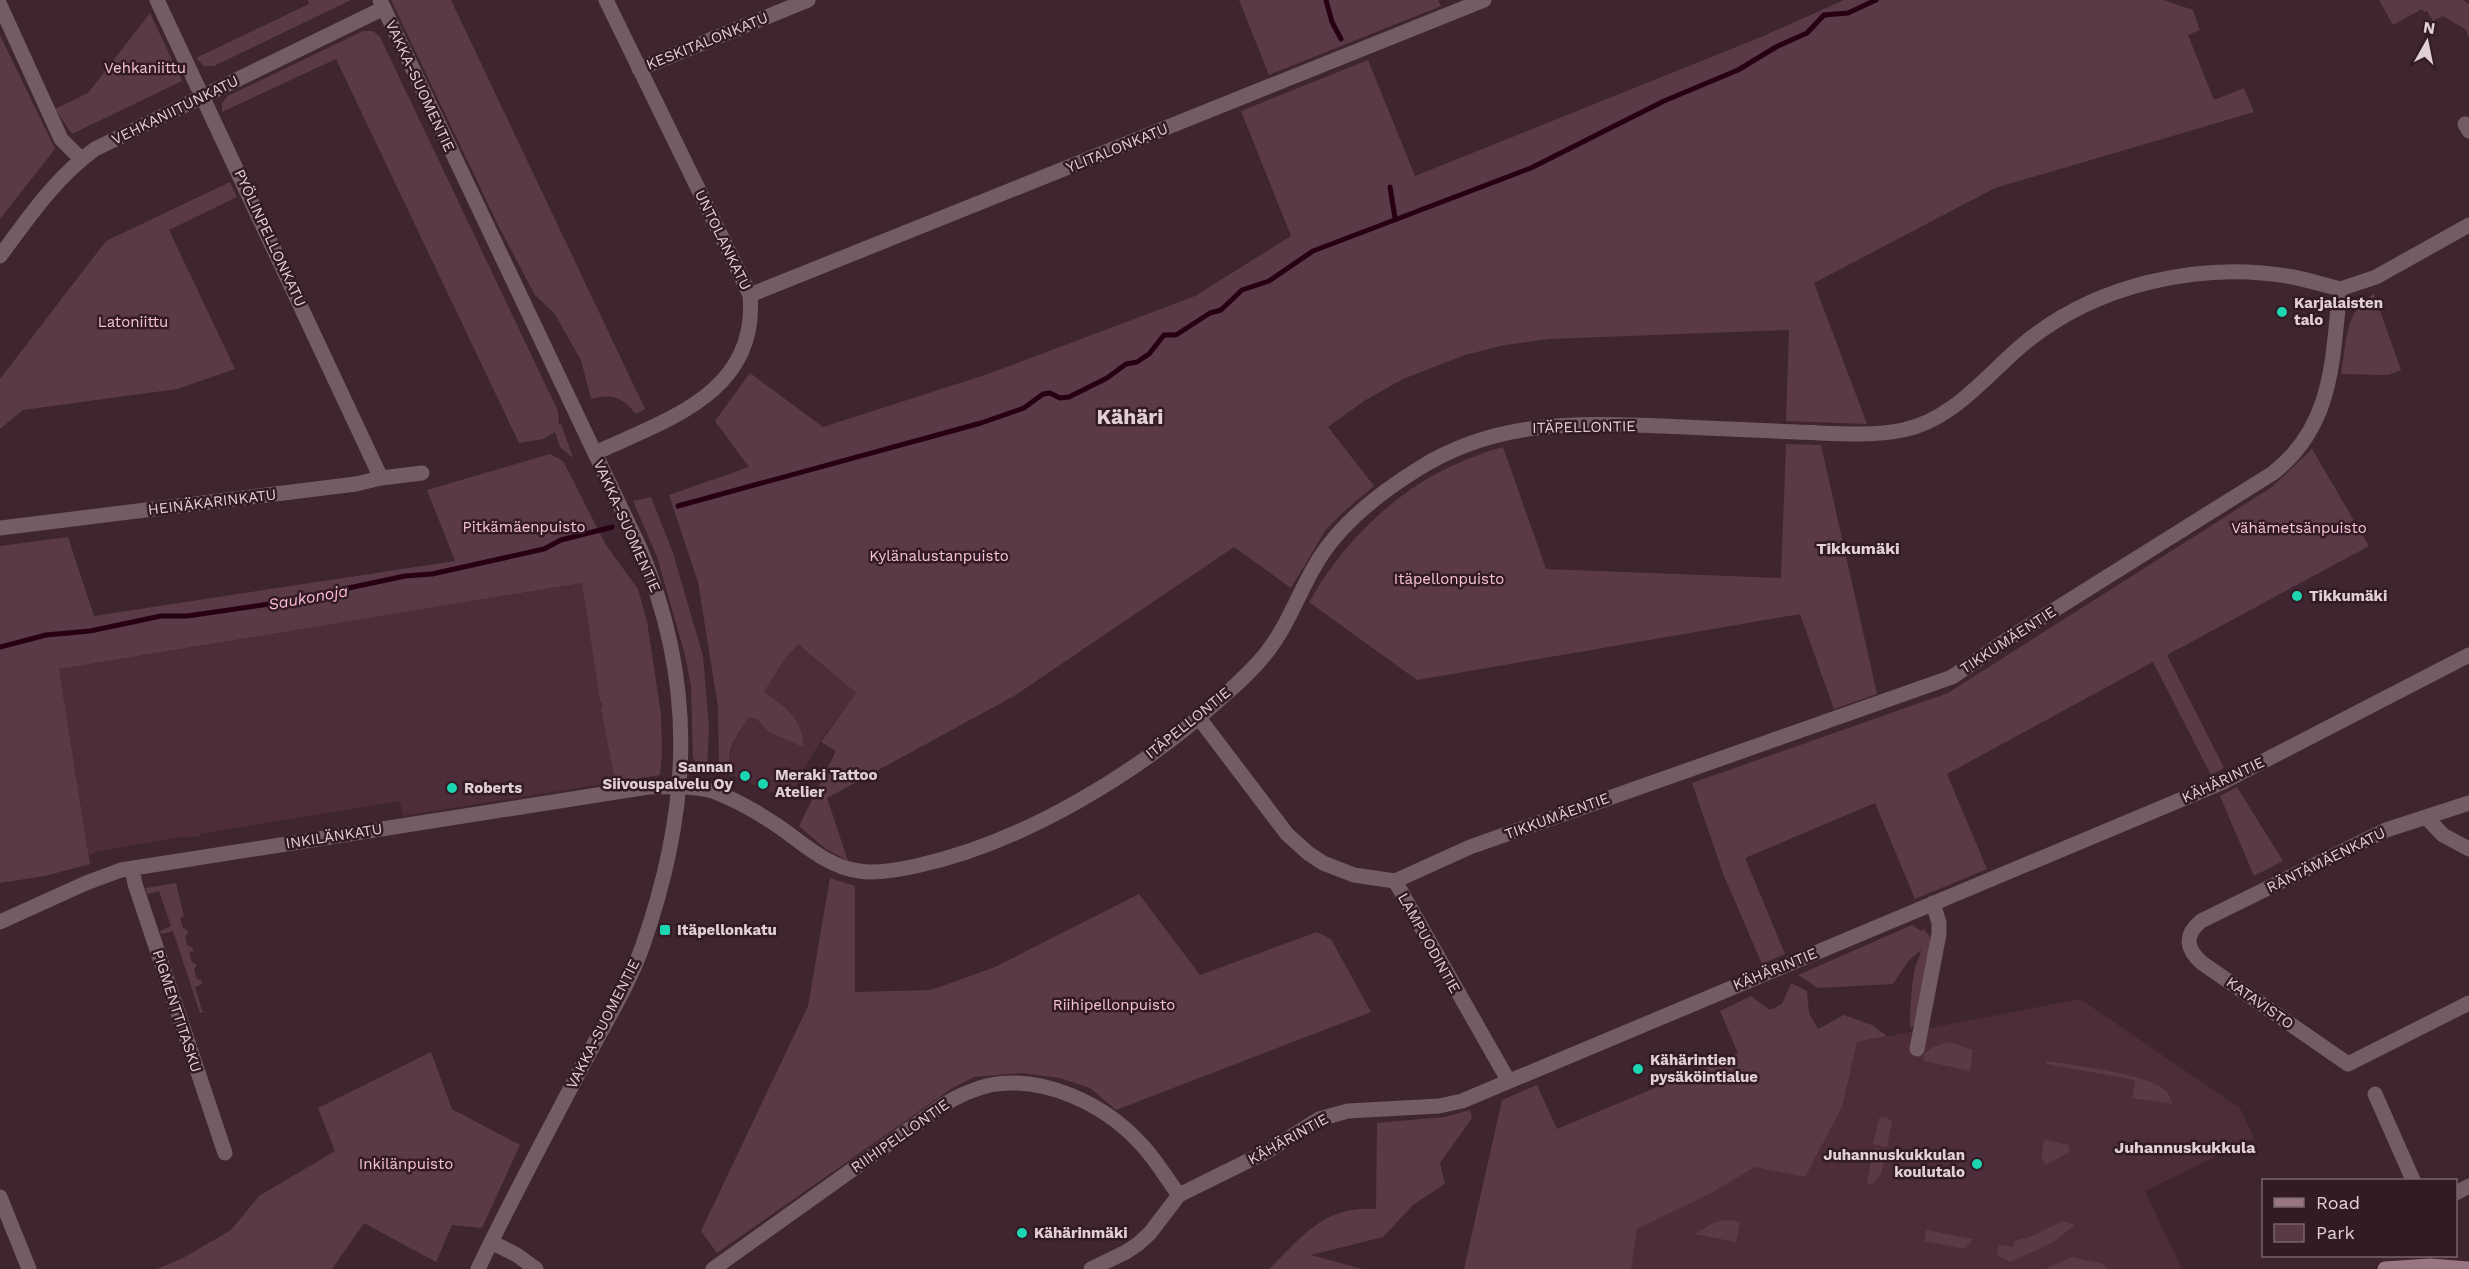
<svg xmlns="http://www.w3.org/2000/svg" width="2469" height="1269" font-family="'Work Sans',sans-serif">
<style>
.built{fill:#4c2d39}
.green{fill:#5b3a47}
.lines{fill:none;stroke-linecap:round;stroke-linejoin:round}
.stream{stroke:#270013;stroke-width:5}
.minor{stroke:#735c65;stroke-width:15}
.tertiary{stroke:#735c65;stroke-width:15}
.secondary{stroke:#9a7683;stroke-width:15}
.poi-dot{fill:#1cd5b1;stroke:#331b25;stroke-width:2}
.labels{text-anchor:middle;stroke-width:5;stroke-linejoin:round;paint-order:stroke}
.street-label{font-size:15px;fill:#e0d0d6;stroke:#331b25}
.park-label{font-size:15px;fill:#f6c3d6;stroke:#331b25}
.poi-label{font-size:15px;font-weight:bold;fill:#e0d0d6;stroke:#331b25;text-anchor:start}
.neighbourhood-label{font-size:16px;font-weight:bold;fill:#e0d0d6;stroke:#331b25}
.water-label{font-size:16px;font-style:italic;fill:#febcd5;stroke:#331b25}
.district-label{font-size:21px;font-weight:bold;fill:#e0d0d6;stroke:#331b25}
</style>
<rect width="100%" height="100%" fill="#3e252f"/>
<path class="built" d="M 582,583 L 600,701 L 603,704 L 601,709 L 615,782 L 403,816 L 400,801 L 200,834 L 200,836 L 188,838 L 188,836 L 99,851 L 89,855 L 59,669 Z
M 798,644 L 856,693 L 822,739 L 801,774 L 790,800 L 734,776 L 729,764 L 729,758 L 736,737 L 783,662 Z
M 2080,999 L 2240,1108 L 2254,1138 L 2145,1191 L 2182,1269 L 1626,1269 L 1635,1219 L 1842,1045 Z"/>
<path class="green" d="M 308,0 L 351,0 L 214,66 L 204,66 L 196,58 L 309,4 Z
M 391,0 L 451,0 L 645,409 L 636,414 C 623,397 611,393 591,399 L 581,360 L 554,313 L 535,295 L 498,225 Z
M 1239,0 L 1438,0 L 1441,6 L 1269,75 Z
M 1844,0 L 2163,0 L 2193,10 L 2200,30 L 2188,35 L 2214,100 L 2244,88 L 2254,112 L 1995,188 L 1814,283 L 1867,424 L 1786,421 L 1789,330 L 1549,339 L 1505,345 L 1465,355 L 1403,379 L 1364,401 L 1328,427 L 1374,486 L 1341,514 L 1325,531 L 1291,588 L 1234,547 L 1014,696 L 827,798 L 848,861 L 826,849 L 799,826 L 836,751 L 821,742 L 856,693 L 798,644 L 783,662 L 764,692 C 785,706 804,720 803,747 L 769,732 L 757,719 L 749,717 C 737,735 721,755 734,776 L 719,770 L 718,707 L 698,582 L 669,495 L 749,467 L 715,421 L 750,373 L 823,427 L 988,374 L 1195,296 L 1291,236 L 1241,111 L 1368,60 L 1415,176 L 1761,37 Z
M 2379,0 L 2463,0 L 2469,4 L 2469,37 L 2465,29 L 2443,16 L 2433,21 L 2427,11 L 2424,12 L 2422,9 L 2393,25 Z
M 150,13 L 182,81 L 72,134 L 55,109 L 88,93 Z
M 363,31 L 373,31 L 380,37 L 558,411 L 559,425 L 561,424 L 573,458 L 560,447 L 555,432 L 543,439 L 519,443 L 336,59 L 222,112 L 222,103 L 228,96 Z
M 0,35 L 55,149 L 0,219 Z
M 230,182 L 237,197 L 169,230 L 235,369 L 177,389 L 23,410 L 0,429 L 0,379 L 106,241 Z
M 2374,294 L 2401,370 L 2388,375 L 2341,374 C 2347,343 2344,311 2374,294 Z
M 1786,444 L 1821,445 L 1877,694 L 1834,709 L 1800,614 L 1417,680 L 1309,602 C 1353,526 1418,470 1503,447 L 1546,569 L 1781,578 Z
M 2312,449 L 2369,546 L 2167,655 L 2224,768 L 2211,775 L 2153,662 L 1947,774 L 1987,869 L 1915,899 L 1875,803 L 1745,858 L 1785,954 L 1762,964 L 1724,876 L 1692,783 L 1948,693 L 2272,487 Z
M 550,454 L 563,461 L 606,545 L 638,589 L 647,621 L 661,714 L 662,752 L 660,775 L 615,782 L 601,709 L 603,704 L 600,701 L 582,583 L 59,669 L 90,864 L 45,876 L 0,883 L 0,546 L 68,537 L 94,616 L 455,561 L 427,490 Z
M 651,497 L 673,553 L 703,656 L 709,728 L 707,772 L 702,771 L 693,758 L 691,686 L 685,655 L 657,557 L 633,501 Z
M 2237,787 L 2283,861 L 2254,876 L 2220,796 Z
M 830,878 L 855,886 L 855,992 L 931,990 L 995,967 L 1139,894 L 1200,975 L 1317,932 L 1331,939 L 1371,1012 L 1116,1110 L 1090,1088 L 1060,1078 L 1022,1073 L 974,1077 L 951,1089 L 717,1253 L 701,1231 L 808,1006 Z
M 176,883 L 184,917 L 180,918 L 183,928 L 188,931 L 187,935 L 185,936 L 187,945 L 193,948 L 193,951 L 189,953 L 192,962 L 197,965 L 194,970 L 197,979 L 202,981 L 202,984 L 195,987 L 202,1011 L 206,1011 L 200,1013 L 173,931 L 161,934 L 160,931 L 171,926 L 159,891 L 147,894 L 146,888 Z
M 1912,925 L 1921,931 L 1924,929 L 1930,937 L 1931,943 L 1914,1026 L 1910,1028 C 1910,1008 1911,987 1915,968 C 1917,961 1920,957 1921,950 L 1909,960 L 1893,984 L 1818,988 L 1798,975 Z
M 1791,983 L 1807,991 L 1809,1013 L 1818,1029 L 1844,1015 L 1872,1025 L 1887,1036 L 1857,1042 L 1842,1107 L 1805,1177 L 1755,1167 L 1713,1192 L 1637,1229 L 1631,1269 L 1464,1269 L 1502,1100 L 1537,1085 L 1557,1129 L 1738,1053 L 1720,1011 L 1751,996 L 1770,1010 L 1782,1004 Z
M 1949,1042 L 1973,1050 L 1970,1071 L 1924,1061 L 1923,1055 L 1933,1047 Z
M 431,1052 L 452,1109 L 520,1145 L 482,1228 L 452,1225 L 436,1262 L 364,1223 L 332,1269 L 157,1269 L 183,1258 L 231,1230 L 259,1196 L 335,1151 L 318,1108 Z
M 2047,1061 C 2077,1066 2134,1072 2159,1086 C 2167,1090 2171,1096 2172,1104 L 2132,1098 L 2135,1080 L 2046,1064 Z
M 1470,1110 L 1472,1118 L 1440,1163 L 1445,1184 L 1414,1204 L 1383,1237 L 1311,1255 L 1362,1269 L 1269,1269 C 1303,1236 1324,1205 1376,1209 L 1377,1123 L 1445,1117 Z
M 1886,1117 L 1892,1121 L 1887,1147 L 1873,1144 L 1879,1118 Z
M 2044,1140 L 2069,1145 L 2069,1152 L 2046,1165 L 2041,1158 Z
M 1874,1148 L 1886,1150 C 1884,1163 1883,1180 1869,1185 L 1867,1182 Z
M 1727,1220 L 1740,1222 L 1736,1242 L 1694,1234 L 1715,1222 Z
M 2062,1221 L 2075,1225 L 2052,1243 L 2010,1262 L 1997,1255 L 1999,1245 L 2013,1247 L 2014,1241 L 2030,1237 Z
M 1926,1230 L 1973,1239 L 1965,1249 L 1924,1241 Z
M 2072,1257 L 2103,1264 L 2106,1269 L 2045,1269 Z"/>
<g class="lines">
<path class="stream" d="M 1326,0 L 1332,22 L 1341,39
M 1390,187 L 1395,218
M 678,506 L 981,423 L 1024,408 L 1043,394 L 1050,393 L 1060,398 L 1069,397 L 1107,378 L 1126,364 L 1137,362 L 1149,354 L 1164,335 L 1176,335 L 1210,313 L 1221,310 L 1242,290 L 1269,281 L 1313,251 L 1531,168 L 1664,101 L 1738,70 L 1776,47 L 1807,33 L 1824,15 L 1848,13 L 1876,0
M 0,647 L 46,635 L 90,631 L 161,616 L 187,616 L 283,602 L 405,576 L 432,574 L 544,549 L 561,540 L 612,527"/>
<path class="minor" d="M 157,0 L 381,478
M 0,5 L 61,139 L 81,159
M 639,69 L 808,0
M 2465,124 L 2469,131
M 750,295 L 1484,0
M 595,453 C 666,420 759,393 750,295 L 606,0
M 0,528 L 356,484 L 381,478 L 422,473
M 1199,718 L 1287,834 L 1308,853 L 1323,863 L 1354,875 L 1395,881
M 2469,803 L 2386,830 L 2201,921 C 2184,935 2186,949 2202,963 L 2348,1064 L 2469,1003
M 2426,817 L 2443,835 L 2469,849
M 132,868 L 135,884 L 225,1153
M 1395,881 L 1470,847 L 1952,677 L 2011,637 L 2273,473 C 2334,425 2332,360 2340,289 L 2376,277 L 2469,225
M 1395,881 L 1508,1080
M 0,922 L 86,883 L 121,870 L 648,787 C 669,787 695,785 715,792 C 736,800 757,812 775,824 C 801,841 826,867 859,871 C 877,874 898,870 916,866 C 1023,843 1138,773 1219,700 C 1236,685 1253,670 1267,652 C 1289,624 1300,589 1319,559 C 1342,522 1381,492 1418,469 C 1496,420 1574,423 1662,426 C 1707,428 1752,430 1797,432 C 1832,433 1869,437 1903,430 C 1952,420 1984,378 2020,347 C 2092,285 2199,260 2293,277 C 2308,280 2324,285 2340,289
M 1917,1049 L 1939,934 L 1939,923 L 1933,903
M 2375,1094 L 2413,1180
M 2456,1193 L 2469,1186
M 0,1197 L 29,1269
M 491,1242 L 517,1255 L 536,1269
M 713,1269 L 943,1105 C 958,1096 973,1089 990,1085 C 1044,1075 1104,1104 1140,1143 C 1155,1158 1166,1178 1179,1195
M 1091,1269 L 1126,1252 L 1138,1244 L 1150,1233 L 1179,1195 L 1268,1151 L 1319,1119 L 1348,1111 L 1439,1106 L 1462,1101 L 2223,782 L 2469,655"/>
<path class="tertiary" d="M 380,0 L 639,546 C 697,682 691,807 643,945 C 629,985 606,1021 586,1059 C 549,1129 512,1198 478,1269
M 0,256 C 29,217 55,178 95,149 L 384,8"/>
<path class="secondary" d="M 2385,1269 L 2430,1266 L 2469,1269"/>
</g>
<g class="poi-dot">
<circle cx="2282" cy="312" r="6"/>
<circle cx="2297" cy="596" r="6"/>
<circle cx="745" cy="776" r="6"/>
<circle cx="763" cy="784" r="6"/>
<circle cx="452" cy="788" r="6"/>
<rect x="659" y="924" width="12" height="12" rx="3"/>
<circle cx="1638" cy="1069" r="6"/>
<circle cx="1977" cy="1164" r="6"/>
<circle cx="1022" cy="1233" r="6"/>
</g>
<g class="labels">
<g class="street-label">
<text transform="translate(707 41) rotate(-22)" y="5">KESKITALONKATU</text>
<text transform="translate(420 86) rotate(65)" y="5">VAKKA-SUOMENTIE</text>
<text transform="translate(175 110) rotate(-26)" y="5">VEHKANIITUNKATU</text>
<text transform="translate(1117 148) rotate(-22)" y="5">YLITALONKATU</text>
<text transform="translate(270 238) rotate(65)" y="5">PYÖLINPELLONKATU</text>
<text transform="translate(723 240) rotate(64)" y="5">UNTOLANKATU</text>
<text transform="translate(1584 427) rotate(-1)" y="5">ITÄPELLONTIE</text>
<text transform="translate(212 502) rotate(-7)" y="5">HEINÄKARINKATU</text>
<text transform="translate(627 526) rotate(66)" y="5">VAKKA-SUOMENTIE</text>
<text transform="translate(2008 640) rotate(-33)" y="5">TIKKUMÄENTIE</text>
<text transform="translate(1188 723) rotate(-39)" y="5">ITÄPELLONTIE</text>
<text transform="translate(2223 780) rotate(-25)" y="5">KÄHÄRINTIE</text>
<text transform="translate(1557 816) rotate(-20)" y="5">TIKKUMÄENTIE</text>
<text transform="translate(334 836) rotate(-9)" y="5">INKILÄNKATU</text>
<text transform="translate(2326 860) rotate(-26)" y="5">RÄNTÄMÄENKATU</text>
<text transform="translate(1429 943) rotate(61)" y="5">LAMPUODINTIE</text>
<text transform="translate(1775 969) rotate(-22)" y="5">KÄHÄRINTIE</text>
<text transform="translate(2260 1003) rotate(35)" y="5">KATAVISTO</text>
<text transform="translate(177 1011) rotate(72)" y="5">PIGMENTTITASKU</text>
<text transform="translate(603 1024) rotate(-63)" y="5">VAKKA-SUOMENTIE</text>
<text transform="translate(900 1136) rotate(-35)" y="5">RIIHIPELLONTIE</text>
<text transform="translate(1288 1139) rotate(-29)" y="5">KÄHÄRINTIE</text>
</g>
<g class="park-label">
<text x="145" y="73">Vehkaniittu</text>
<text x="133" y="327">Latoniittu</text>
<text x="524" y="532">Pitkämäenpuisto</text>
<text x="2299" y="533">Vähämetsänpuisto</text>
<text x="939" y="561">Kylänalustanpuisto</text>
<text x="1449" y="584">Itäpellonpuisto</text>
<text x="1114" y="1010">Riihipellonpuisto</text>
<text x="406" y="1169">Inkilänpuisto</text>
</g>
<g class="poi-label">
<text x="2294" y="308">Karjalaisten<tspan x="2294" dy="17">talo</tspan></text>
<text x="2309" y="601">Tikkumäki</text>
<text x="733" y="772" text-anchor="end">Sannan<tspan x="733" dy="17">Siivouspalvelu Oy</tspan></text>
<text x="775" y="780">Meraki Tattoo<tspan x="775" dy="17">Atelier</tspan></text>
<text x="464" y="793">Roberts</text>
<text x="677" y="935">Itäpellonkatu</text>
<text x="1650" y="1065">Kähärintien<tspan x="1650" dy="17">pysäköintialue</tspan></text>
<text x="1965" y="1160" text-anchor="end">Juhannuskukkulan<tspan x="1965" dy="17">koulutalo</tspan></text>
<text x="1034" y="1238">Kähärinmäki</text>
</g>
<g class="neighbourhood-label">
<text x="1858" y="554">Tikkumäki</text>
<text x="2185" y="1153">Juhannuskukkula</text>
</g>
<g class="water-label">
<text transform="translate(308 597) rotate(-10)" y="6">Saukonoja</text>
</g>
<g class="district-label">
<text x="1130" y="424">Kähäri</text>
</g>
</g>
<rect x="2262" y="1179" width="195" height="78" fill="#331b25" stroke="#78636c" stroke-width="1.5"/>
<rect x="2274" y="1198" width="30" height="9" fill="#9a7683" stroke="#78636c" stroke-width="1.5"/>
<text x="2316" y="1209" font-size="18" fill="#e0d0d6">Road</text>
<rect x="2274" y="1224" width="30" height="18" fill="#5b3a47" stroke="#78636c" stroke-width="1.5"/>
<text x="2316" y="1239" font-size="18" fill="#e0d0d6">Park</text>
<g transform="translate(2427 42) rotate(9)" stroke="#331b25" stroke-width="4.5" paint-order="stroke">
<path d="M0-4.5L10 22L0 15L-10 22Z" fill="#e0d0d6"/>
<text y="-9" font-size="16" font-weight="bold" text-anchor="middle" fill="#e0d0d6">N</text>
</g>
</svg>
